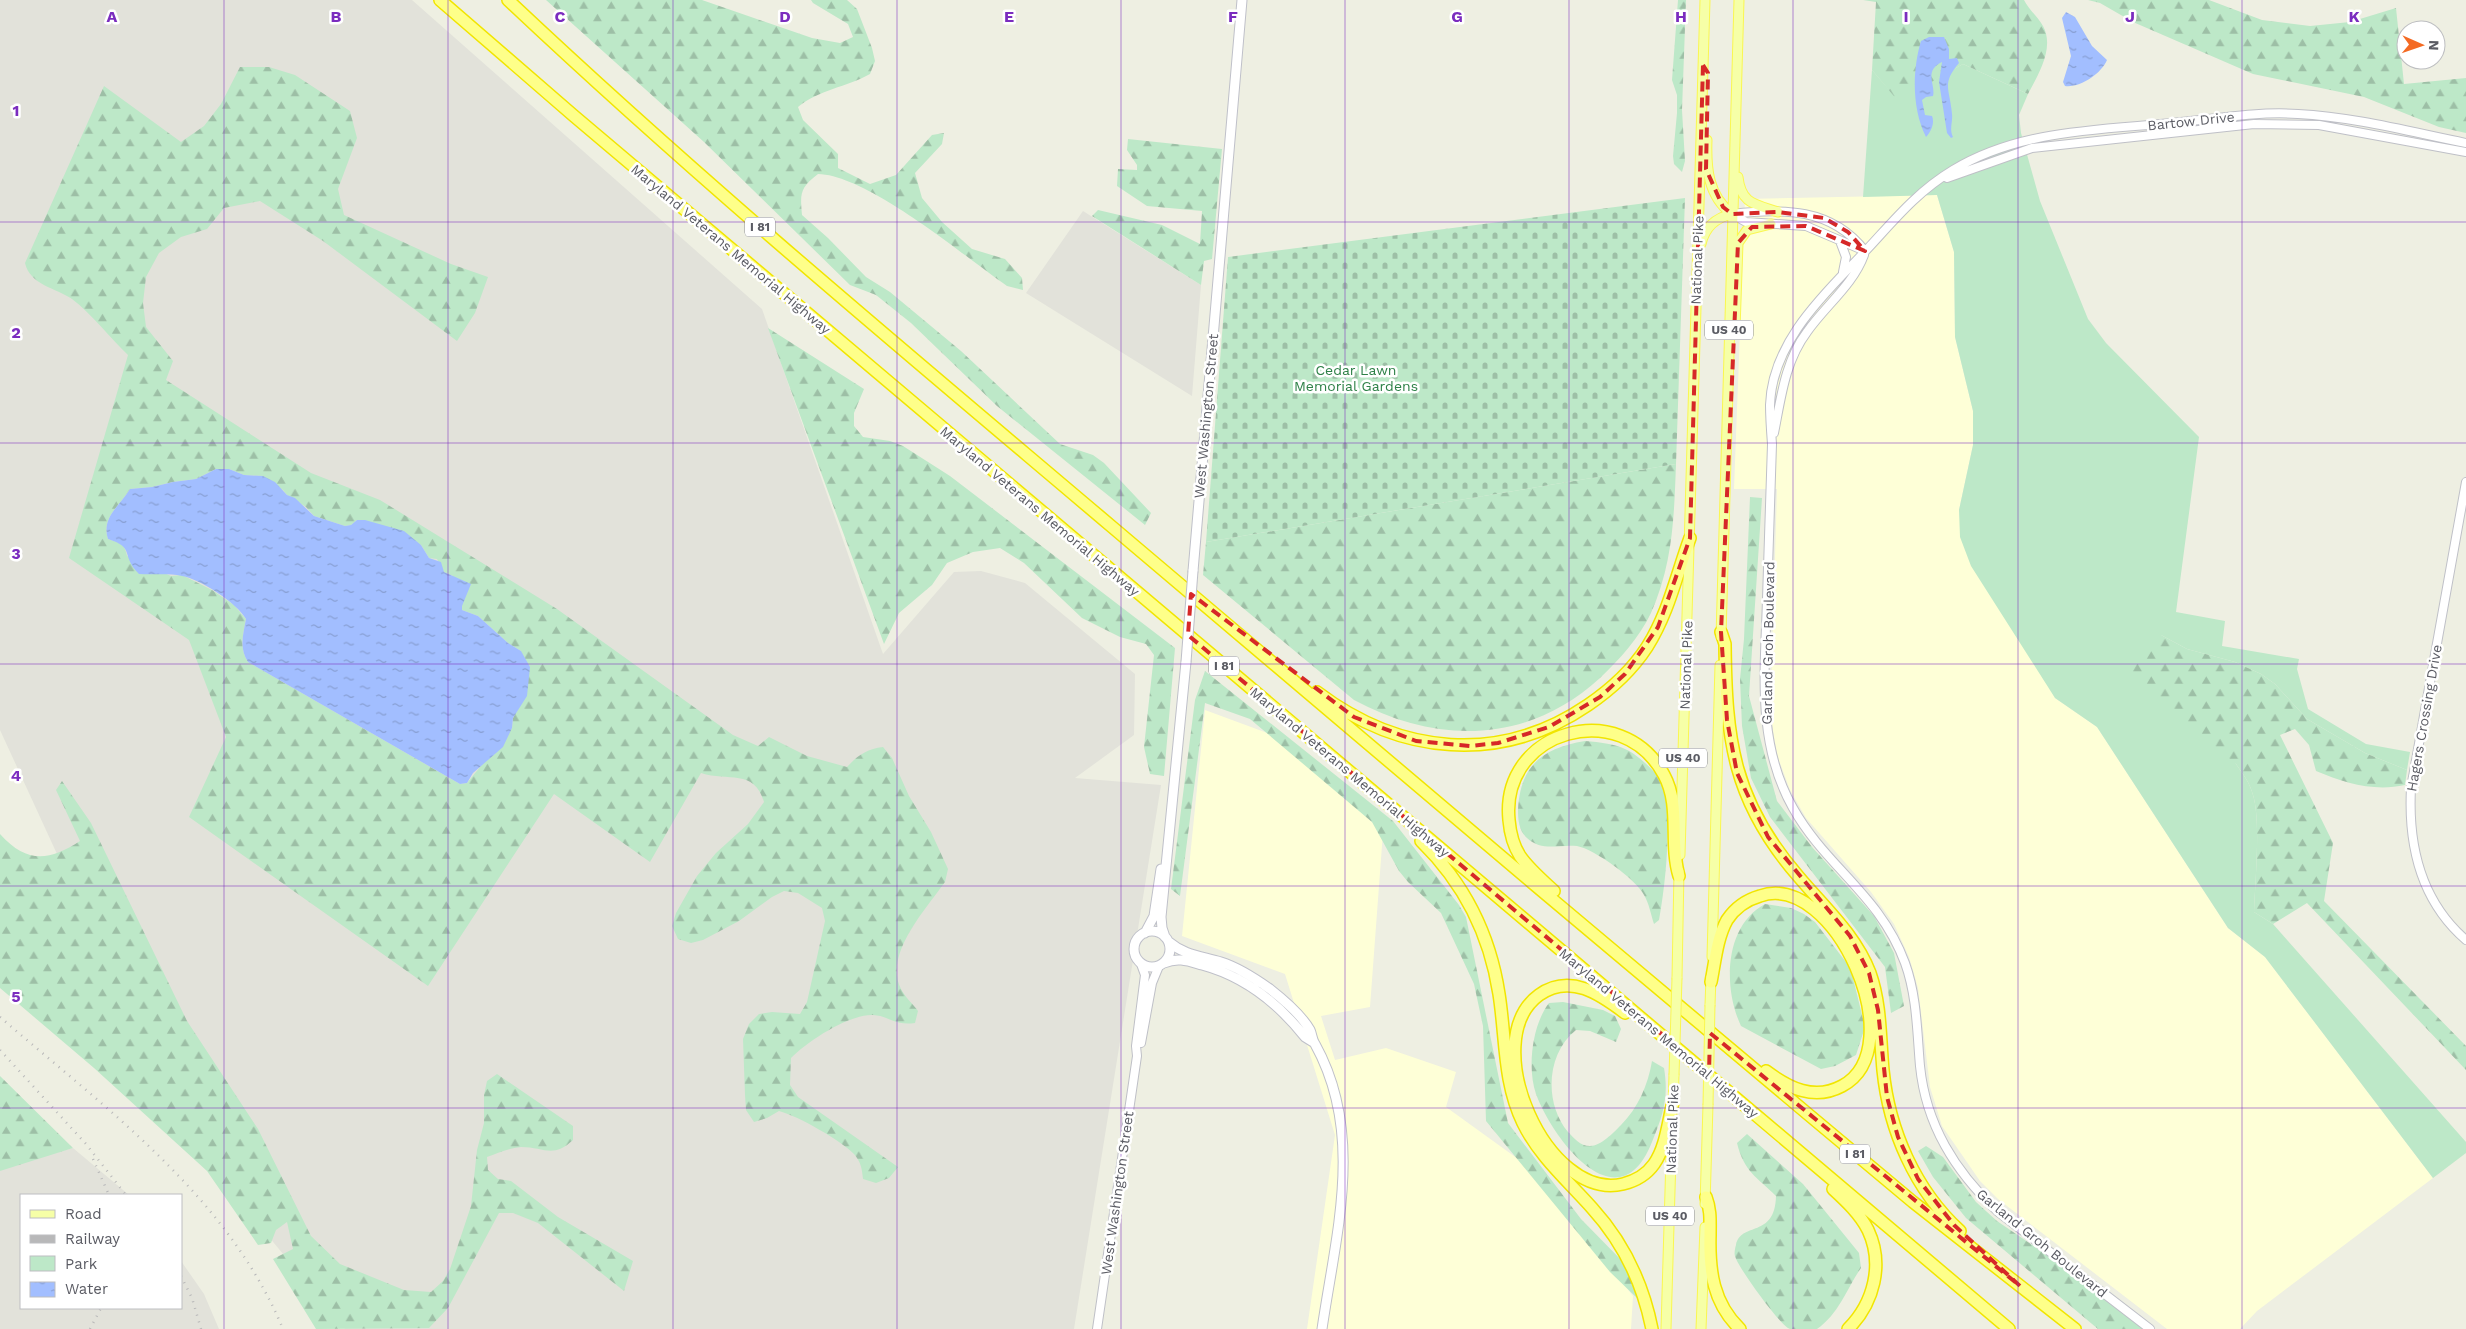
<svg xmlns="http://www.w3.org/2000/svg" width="2466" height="1329" font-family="'Work Sans',sans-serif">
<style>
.commercial{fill:#feffd7}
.industrial{fill:#e2e2da}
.green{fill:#bde8c8}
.forest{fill:url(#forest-firs);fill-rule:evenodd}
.cemetery{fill:url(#cemetery-stones)}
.water{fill:url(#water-ripples)}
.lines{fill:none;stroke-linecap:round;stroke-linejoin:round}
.tertiary-casing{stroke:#bfc0c7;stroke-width:10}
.secondary-casing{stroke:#bfc0c9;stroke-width:11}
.primary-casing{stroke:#faf750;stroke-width:11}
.motorway-casing{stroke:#f1e500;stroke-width:14}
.tertiary{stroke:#fff;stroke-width:8}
.secondary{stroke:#fff;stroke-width:9}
.primary{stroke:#f6ffa7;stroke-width:9}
.motorway{stroke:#feff89;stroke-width:11}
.rail{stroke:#b8b8b9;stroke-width:2.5;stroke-dasharray:1 6;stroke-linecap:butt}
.secondary-bridge-casing{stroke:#bfc0c9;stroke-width:11;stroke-linecap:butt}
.primary-bridge-casing{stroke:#faf750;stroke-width:11;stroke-linecap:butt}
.secondary-bridge{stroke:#fff;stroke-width:9}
.primary-bridge{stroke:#f6ffa7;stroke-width:9}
.marked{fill:none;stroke:#d62828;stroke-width:4;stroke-dasharray:10 6;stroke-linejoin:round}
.grid{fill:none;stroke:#7b2cbf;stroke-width:1;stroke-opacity:0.55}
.labels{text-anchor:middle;stroke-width:5;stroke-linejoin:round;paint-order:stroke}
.shield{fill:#fff;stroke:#8c8d92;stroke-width:1}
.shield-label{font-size:12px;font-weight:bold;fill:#5b5c64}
.street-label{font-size:14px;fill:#5b5c64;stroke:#fff}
.park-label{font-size:14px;fill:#2e8147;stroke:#fff}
.grid-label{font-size:16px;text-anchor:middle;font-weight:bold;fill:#7b2cbf;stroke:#fff;stroke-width:5;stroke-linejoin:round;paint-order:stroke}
</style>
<defs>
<pattern id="forest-firs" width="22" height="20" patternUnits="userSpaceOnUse" patternTransform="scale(1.25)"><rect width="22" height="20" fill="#bde8c8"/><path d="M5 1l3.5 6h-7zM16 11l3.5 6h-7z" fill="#9dbfa6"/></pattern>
<pattern id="cemetery-stones" width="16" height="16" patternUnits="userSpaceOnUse" patternTransform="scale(1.25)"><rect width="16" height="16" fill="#bde8c8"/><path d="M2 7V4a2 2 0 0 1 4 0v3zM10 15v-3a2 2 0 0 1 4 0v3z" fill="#9dbfa6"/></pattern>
<pattern id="water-ripples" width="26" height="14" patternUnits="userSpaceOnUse" patternTransform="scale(1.25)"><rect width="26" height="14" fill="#a2beff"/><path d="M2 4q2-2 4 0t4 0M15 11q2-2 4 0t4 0" fill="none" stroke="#879ed2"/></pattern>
</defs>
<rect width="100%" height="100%" fill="#eeefe2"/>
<path class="commercial" d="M 1937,195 L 1954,252 L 1955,337 L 1973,411 L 1973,445 L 1959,510 L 2055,698 L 2097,727 L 2228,928 L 2265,957 L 2433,1178 L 2257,1311 L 2240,1329 L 2167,1329 L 1998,1199 L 1980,1181 L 1942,1126 L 1930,1087 L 1918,988 L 1909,957 L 1894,924 L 1871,892 L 1806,818 L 1790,790 L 1777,755 L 1771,718 L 1771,692 L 1777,489 L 1734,489 L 1745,199 Z
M 1205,710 L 1278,737 L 1383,832 L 1370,1007 L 1321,1016 L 1335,1060 L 1386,1048 L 1456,1072 L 1446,1107 L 1532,1169 L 1633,1296 L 1631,1329 L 1307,1329 L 1335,1135 L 1285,974 L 1182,936 Z"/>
<path class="industrial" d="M 0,0 L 412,0 L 762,309 L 883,654 L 954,572 L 981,571 L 1025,583 L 1135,674 L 1134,735 L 1075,778 L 1161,785 L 1074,1329 L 345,1329 L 188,1139 L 0,730 Z
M 1083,211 L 1201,285 L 1192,396 L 1026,293 Z
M 73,1148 L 129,1195 L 21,1195 L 21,1308 L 181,1308 L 181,1261 L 204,1294 L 219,1329 L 0,1329 L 0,1168 Z"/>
<path class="green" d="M 1963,64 L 2028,94 L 2019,115 L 2021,133 L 2040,201 L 2088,319 L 2106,343 L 2199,437 L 2176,612 L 2225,621 L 2222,646 L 2299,659 L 2297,669 L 2308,709 L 2366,744 L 2410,752 L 2407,770 L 2365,753 L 2307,719 L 2275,684 L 2261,674 L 2235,662 L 2187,649 L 2161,635 L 2236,764 C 2243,774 2250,783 2253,795 C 2261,821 2255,882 2254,912 L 2273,924 L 2466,1142 L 2466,1153 L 2433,1178 L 2265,957 L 2228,928 L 2097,727 L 2055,698 L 1971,566 L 1960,537 L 1959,510 L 1973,445 L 1973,411 L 1955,337 L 1954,252 L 1937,195 L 1863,197 L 1872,70 L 1898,100 Z"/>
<path class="forest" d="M 546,0 L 702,0 L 812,38 L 840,43 L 853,37 L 848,24 L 813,3 L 811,0 L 847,0 L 857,9 L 872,48 L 875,61 L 870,74 C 847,87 818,90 798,107 L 803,120 L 838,154 L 838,168 L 870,184 L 896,175 L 932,135 L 944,133 L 942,144 L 915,173 L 922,198 L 942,222 L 972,249 L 1005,259 L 1022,278 L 1023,290 L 1007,286 C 964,256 868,175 818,174 C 800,188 800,193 802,215 L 828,238 L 866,277 L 890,292 L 961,351 L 1060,444 L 1093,455 L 1104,463 L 1151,513 L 1145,525 L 997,406 L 911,323 L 876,295 L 850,285 L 704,142 Z
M 1678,0 L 1686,0 L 1682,110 L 1685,161 L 1682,172 L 1674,164 L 1673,156 L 1677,113 L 1677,95 L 1672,80 Z
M 1863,0 L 2024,0 C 2029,10 2038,17 2043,26 C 2055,48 2038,75 2028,94 L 1963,64 L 1898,101 L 1872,70 L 1876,2 Z
M 2088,0 L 2209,0 L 2262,20 L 2310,26 L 2350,22 L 2396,8 L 2404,84 L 2466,78 L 2466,133 L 2439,127 L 2364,97 L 2253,74 L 2133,22 L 2100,3 Z
M 240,67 L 269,67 L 295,75 L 350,111 L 357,138 L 338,189 L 344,215 L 451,264 L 488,277 L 475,313 L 457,341 L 323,241 L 260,201 L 224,208 L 207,229 L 181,237 L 159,253 L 146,277 L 143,303 L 146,327 L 173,361 L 166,380 L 311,473 L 380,500 L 557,609 L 733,735 L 758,746 L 769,737 L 807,756 L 847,767 C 858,755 867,749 883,747 L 892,758 L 909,796 L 931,832 L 948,869 L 945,882 C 926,909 883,955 901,989 C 905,997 913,1004 918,1011 L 915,1023 C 894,1026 890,1016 873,1015 C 849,1014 808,1041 791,1058 L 790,1085 L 798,1097 L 898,1167 L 889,1178 L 876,1183 L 863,1179 C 862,1169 861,1162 854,1154 C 840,1140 798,1116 779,1111 L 767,1118 L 754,1122 L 746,1110 L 745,1095 L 743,1039 L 749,1024 L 759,1014 L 772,1012 L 800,1014 L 807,1002 L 825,921 L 822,908 L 798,893 L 784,891 L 772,897 L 739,921 L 703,940 L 691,943 L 678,939 L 672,926 L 676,913 L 697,876 L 716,853 L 748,824 L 764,802 C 754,768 728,782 701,773 L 650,862 L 554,794 L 428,986 L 189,817 L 226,737 L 189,640 L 69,558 L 128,355 C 111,339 91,313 72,299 C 56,288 30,285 25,263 L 104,86 L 181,142 L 204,126 L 221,104 ZM 216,469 L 229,469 L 244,475 L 263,476 L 283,490 L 287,495 L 306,507 L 314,516 L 345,526 L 351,525 L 357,520 L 421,545 L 429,558 L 437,559 L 444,572 L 453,576 L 462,610 L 478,616 L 508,643 L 521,651 L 517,710 L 513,718 L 512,728 L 467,783 L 460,784 L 248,662 C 239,648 243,635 246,619 L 234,605 L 212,590 L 182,575 L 171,576 L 127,556 C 125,543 119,543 108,539 C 101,517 120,506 130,489 L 152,487 L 173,482 L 196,479 Z
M 1128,139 L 1222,149 L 1212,259 L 1204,261 L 1201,285 L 1092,216 L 1098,210 L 1162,225 L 1200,244 L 1202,211 L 1147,206 L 1117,186 L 1118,169 L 1137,170 L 1137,165 L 1127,150 Z
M 768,328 L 864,389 L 854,413 L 854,426 L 863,437 L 890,441 L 903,446 L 950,476 L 1175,648 L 1164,776 L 1150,774 L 1144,747 L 1154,655 L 1146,644 L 1120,637 L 1082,618 L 1024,563 L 1000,548 L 973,552 L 947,563 L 932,585 L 899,613 L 884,644 Z
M 1676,464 C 1674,518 1673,563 1651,613 C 1639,638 1620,659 1600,678 C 1528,744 1437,745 1354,700 L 1203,575 L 1206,542 Z
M 1750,497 L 1762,498 L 1749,696 L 1777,801 L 1812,847 L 1874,916 L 1894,953 L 1904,1006 L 1891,1013 L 1885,967 L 1770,817 L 1751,778 L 1742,726 L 1740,679 L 1744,639 Z
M 2161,635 L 2187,649 L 2235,662 L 2261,674 L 2275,684 L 2307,719 L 2365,753 L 2407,770 L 2405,785 C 2374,792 2345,783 2316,771 L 2309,745 L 2295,729 L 2280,735 L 2333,843 L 2324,901 L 2466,1046 L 2466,1070 L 2307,903 L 2273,924 L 2254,912 C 2255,882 2261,821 2253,795 C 2250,783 2243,774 2236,764 L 2125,672 Z
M 1205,671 L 1393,821 L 1459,905 L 1466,917 L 1508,1123 L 1581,1219 L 1631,1270 L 1637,1282 L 1638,1299 L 1610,1272 L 1486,1121 L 1483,1026 L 1474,984 L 1441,913 L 1408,882 L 1399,871 L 1372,822 L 1250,719 L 1205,703 L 1180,896 L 1171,889 L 1195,700 Z
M 1585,741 C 1629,744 1636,753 1666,784 C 1670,829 1667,875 1659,920 L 1654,924 C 1651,915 1649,903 1644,895 C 1637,880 1594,849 1577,846 C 1559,844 1542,852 1527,838 C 1519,831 1518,820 1518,810 C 1520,766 1542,748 1585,741 Z
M 62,781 L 91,823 L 187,1021 L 258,1129 L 311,1236 L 340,1264 L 404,1290 L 431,1292 L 443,1281 L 450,1269 L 471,1206 L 477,1150 L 484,1123 L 484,1095 L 487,1081 L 497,1074 L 573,1126 L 573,1140 C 553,1159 544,1147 521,1147 C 509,1148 498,1153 487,1157 L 488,1170 L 498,1179 L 511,1181 L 558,1217 L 633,1261 L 624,1291 L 538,1223 L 513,1213 L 499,1213 L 448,1308 L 429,1328 L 316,1329 L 273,1259 L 293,1249 L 287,1222 L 276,1230 L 271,1243 L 258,1245 L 207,1171 L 94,1068 L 0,988 L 0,834 C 27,864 49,861 80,841 L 56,790 Z
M 1765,904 L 1791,908 L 1804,914 L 1815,922 L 1846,962 L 1852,974 L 1865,1027 L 1856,1055 L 1835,1066 L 1821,1069 L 1741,1026 C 1723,988 1724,926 1765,904 Z
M 1563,1002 L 1603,1010 L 1615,1016 L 1621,1029 L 1616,1042 L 1590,1031 L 1576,1030 C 1546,1054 1544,1103 1568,1132 C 1574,1138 1580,1146 1590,1146 C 1601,1146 1613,1133 1621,1125 C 1638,1108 1648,1085 1652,1061 L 1664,1068 C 1669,1097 1663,1115 1652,1142 C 1619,1226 1553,1140 1536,1094 C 1527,1068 1532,1025 1549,1003 Z
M 0,1076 L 73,1148 L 0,1171 Z
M 1747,1134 L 1803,1184 L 1859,1253 L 1861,1268 C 1847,1288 1839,1314 1817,1329 C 1809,1329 1798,1329 1790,1329 C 1781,1327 1737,1266 1735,1256 C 1734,1254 1735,1248 1736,1245 C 1741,1221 1775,1239 1776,1196 C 1757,1177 1744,1172 1737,1143 Z
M 1926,1146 L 1943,1157 L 1976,1202 L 1997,1221 L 2057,1262 L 2144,1329 L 2098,1329 L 1966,1218 L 1933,1177 L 1918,1151 Z"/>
<path class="cemetery" d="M 1685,198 L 1676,464 L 1206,542 L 1228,257 Z"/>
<path class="water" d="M 2066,12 L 2075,17 L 2092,46 L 2107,60 C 2101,74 2080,88 2065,86 L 2063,82 L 2071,56 L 2062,18 Z
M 1929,37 L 1944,37 L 1949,49 L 1949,59 L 1957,58 L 1959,63 C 1941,84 1950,89 1952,114 C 1953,122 1949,129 1953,137 L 1951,138 L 1947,133 L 1939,82 L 1942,62 C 1923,71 1936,85 1933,96 L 1926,97 L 1922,100 L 1925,115 L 1932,116 C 1935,123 1931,132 1926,137 C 1912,109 1912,71 1921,41 Z
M 216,469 L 229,469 L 244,475 L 263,476 L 275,482 L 287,495 L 295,498 L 314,516 L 345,526 L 351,525 L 357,520 L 365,520 L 404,531 L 421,545 L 429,558 L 441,562 L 444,572 L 471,584 L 462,606 L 462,610 L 478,616 L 508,643 L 521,651 L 530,667 L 527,696 L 513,718 L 512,728 L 503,747 L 473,773 L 467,783 L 460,784 L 248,662 C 239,648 243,635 246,619 C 237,603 200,579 182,576 C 169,573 153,575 139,574 C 120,555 136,548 108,539 C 101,517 120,506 130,489 L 152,487 L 173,482 L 196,479 Z"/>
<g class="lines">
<defs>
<path id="tertiary" d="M 1947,178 L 2032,148 L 2254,124 L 2319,125 L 2466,152
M 1732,214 C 1783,208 1832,208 1865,251
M 1732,214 L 1746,222 L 1806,226 L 1865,251
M 1840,241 L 1846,257 L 1843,272
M 1774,433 C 1781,398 1785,361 1807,332 C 1825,306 1853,285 1864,255
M 2466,482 L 2411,788 C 2408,845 2421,901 2466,940
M 1141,1043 L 1152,983 L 1159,966
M 1097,1329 L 1137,1056 L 1136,1046 L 1145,975 L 1141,964
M 2150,1329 L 1997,1211 C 1955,1171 1926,1125 1920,1066 C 1917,1032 1917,996 1905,963 C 1880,895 1826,867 1793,808 C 1756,743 1765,671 1767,599 C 1769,548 1770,496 1772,444 C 1771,431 1770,418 1770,405 C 1772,348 1814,304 1852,265 C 1886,231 1910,196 1953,170 C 2019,130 2098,130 2172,123 C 2214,119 2257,111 2298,114 C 2355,117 2411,132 2466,143"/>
<path id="secondary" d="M 1193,571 L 1242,0
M1134 949a18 18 0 1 1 36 0a18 18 0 1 1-36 0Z
M 1145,933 L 1154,916 L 1161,869
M 1165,937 L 1162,928 L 1161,917 L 1186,662
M 1169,942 C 1184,955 1201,956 1221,962 C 1237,967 1256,979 1270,989 C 1284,1000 1301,1014 1310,1030 C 1312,1034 1312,1040 1315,1044 C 1365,1134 1336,1233 1322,1329
M 1164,963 C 1178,957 1188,961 1202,965 C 1243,976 1278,1003 1305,1037 L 1313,1042"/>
<path id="primary" d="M 1707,140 C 1706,168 1708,196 1732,214
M 1738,177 C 1741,204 1755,204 1778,212
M 1701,244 C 1705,227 1715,218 1732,214
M 1735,329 L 1738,243 L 1747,230 L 1771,224
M 1721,637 L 1739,0
M 1680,855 L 1705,0
M 1712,957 L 1720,665
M 1677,978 L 1679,871
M 1710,1005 L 1711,977
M 1673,1106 L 1674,1075
M 1705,1204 L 1708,1105
M 1666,1329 L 1672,1122
M 1701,1329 L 1705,1227"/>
<path id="motorway" d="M 440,0 L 574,116 L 2009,1329
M 508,0 C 702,183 908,354 1111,526 C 1344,723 1575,920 1809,1115 L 1913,1202 L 2075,1329
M 1721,632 L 1725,644 C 1726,740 1733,801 1798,876 C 1824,907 1855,934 1870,973 C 1881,1004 1880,1038 1883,1070 C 1889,1130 1915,1190 1960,1231
M 1317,692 C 1400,755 1500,765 1588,705 C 1610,690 1632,670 1647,647 C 1669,612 1676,576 1690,538
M 1421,841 C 1464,883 1490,935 1499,994 C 1506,1038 1503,1082 1523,1123 C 1539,1156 1568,1181 1592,1208 C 1623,1242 1643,1284 1652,1329
M 1554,891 C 1542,880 1529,869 1520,856 C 1513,845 1510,832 1509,820 C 1500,730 1622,696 1664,775 C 1681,806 1669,843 1679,876
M 1711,982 C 1715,962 1717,938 1727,920 C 1735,908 1746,900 1760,896 C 1834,870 1914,1048 1842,1086 C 1814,1101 1789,1088 1766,1071
M 1625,1013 C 1600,994 1570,973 1539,995 C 1476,1041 1547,1202 1623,1184 C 1635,1181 1647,1174 1654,1164 C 1666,1147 1668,1122 1673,1102
M 1833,1189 C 1846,1201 1860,1214 1868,1230 C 1884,1264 1874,1303 1848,1329
M 1706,1197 C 1711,1210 1710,1221 1710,1235 C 1709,1271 1713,1303 1740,1329"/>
</defs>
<use href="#tertiary" class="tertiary-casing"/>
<use href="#secondary" class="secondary-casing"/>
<use href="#primary" class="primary-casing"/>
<use href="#motorway" class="motorway-casing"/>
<use href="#tertiary" class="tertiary"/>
<use href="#secondary" class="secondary"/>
<use href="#primary" class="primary"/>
<use href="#motorway" class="motorway"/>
<path class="rail" d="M 0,1017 C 106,1109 227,1195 283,1329
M 0,1050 L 86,1144 L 126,1195
M 93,1159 L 109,1195
M 181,1276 L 192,1298 L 201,1329
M 90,1329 L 101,1308"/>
<defs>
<path id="secondary-bridge" d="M 1186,662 L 1193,571"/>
<path id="primary-bridge" d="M 1674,1075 L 1677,978
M 1708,1105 L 1710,1005"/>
</defs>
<use href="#secondary-bridge" class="secondary-bridge-casing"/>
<use href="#primary-bridge" class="primary-bridge-casing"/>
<use href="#secondary-bridge" class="secondary-bridge"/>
<use href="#primary-bridge" class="primary-bridge"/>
</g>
<path class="marked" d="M 1703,65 L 1708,73 L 1706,169 L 1723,207 L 1732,214 L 1778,212 L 1824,218 L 1848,232 L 1865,251 L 1806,226 L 1752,227 L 1738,243 L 1721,632 L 1727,720 L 1737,773 L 1768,837 L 1850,936 L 1869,973 L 1878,1010 L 1887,1097 L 1898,1137 L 1918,1179 L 1954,1225 L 2020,1286 L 1710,1033 L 1709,1074 L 1188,635 L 1191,594 L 1354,717 L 1416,741 L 1470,746 L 1498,743 L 1549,727 L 1600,697 L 1625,674 L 1658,627 L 1690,538 Z"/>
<path class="grid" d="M 224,0 L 224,1329M 448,0 L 448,1329M 673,0 L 673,1329M 897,0 L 897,1329M 1121,0 L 1121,1329M 1345,0 L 1345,1329M 1569,0 L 1569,1329M 1793,0 L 1793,1329M 2018,0 L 2018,1329M 2242,0 L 2242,1329M 0,222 L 2466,222M 0,443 L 2466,443M 0,664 L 2466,664M 0,886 L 2466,886M 0,1108 L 2466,1108"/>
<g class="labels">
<g class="shield">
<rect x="745" y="217.5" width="30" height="19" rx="4"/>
<rect x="1705" y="320.5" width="48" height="19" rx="4"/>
<rect x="1209" y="656.5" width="30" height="19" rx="4"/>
<rect x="1659" y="748.5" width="48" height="19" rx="4"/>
<rect x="1840" y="1144.5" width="30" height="19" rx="4"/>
<rect x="1646" y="1206.5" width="48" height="19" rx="4"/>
</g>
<g class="shield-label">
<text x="760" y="231">I 81</text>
<text x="1729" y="334">US 40</text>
<text x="1224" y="670">I 81</text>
<text x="1683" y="762">US 40</text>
<text x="1855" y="1158">I 81</text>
<text x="1670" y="1220">US 40</text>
</g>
<g class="street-label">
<text transform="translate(2191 121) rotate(-6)" y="5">Bartow Drive</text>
<text transform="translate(731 249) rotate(40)" y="5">Maryland Veterans Memorial Highway</text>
<text transform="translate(1697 260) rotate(-88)" y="5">National Pike</text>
<text transform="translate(1206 416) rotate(-85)" y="5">West Washington Street</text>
<text transform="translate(1040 511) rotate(40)" y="5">Maryland Veterans Memorial Highway</text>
<text transform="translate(1768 643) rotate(-89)" y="5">Garland Groh Boulevard</text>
<text transform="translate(1686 665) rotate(-88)" y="5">National Pike</text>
<text transform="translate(2424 718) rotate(-80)" y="5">Hagers Crossing Drive</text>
<text transform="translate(1350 772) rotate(40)" y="5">Maryland Veterans Memorial Highway</text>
<text transform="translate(1659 1033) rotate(40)" y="5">Maryland Veterans Memorial Highway</text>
<text transform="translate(1672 1129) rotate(-88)" y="5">National Pike</text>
<text transform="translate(1117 1193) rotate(-82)" y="5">West Washington Street</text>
<text transform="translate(2042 1243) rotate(39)" y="5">Garland Groh Boulevard</text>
</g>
<g class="park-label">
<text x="1356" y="375">Cedar Lawn<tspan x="1356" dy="16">Memorial Gardens</tspan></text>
</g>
</g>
<g class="grid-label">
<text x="112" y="22">A</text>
<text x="336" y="22">B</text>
<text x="560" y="22">C</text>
<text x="785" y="22">D</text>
<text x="1009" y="22">E</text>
<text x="1233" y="22">F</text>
<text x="1457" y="22">G</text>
<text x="1681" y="22">H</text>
<text x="1906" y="22">I</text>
<text x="2130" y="22">J</text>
<text x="2354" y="22">K</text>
<text x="16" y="116">1</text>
<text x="16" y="338">2</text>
<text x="16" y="559">3</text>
<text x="16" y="781">4</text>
<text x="16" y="1002">5</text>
</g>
<rect x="20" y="1194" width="162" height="115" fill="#ffffff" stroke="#bdbec1"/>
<rect x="30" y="1210" width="25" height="8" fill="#f6ffa7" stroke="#bdbec1"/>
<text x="65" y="1219" font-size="15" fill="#5b5c64">Road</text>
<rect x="30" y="1235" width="25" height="8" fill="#b8b8b9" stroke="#bdbec1"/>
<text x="65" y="1244" font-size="15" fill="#5b5c64">Railway</text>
<rect x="30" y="1256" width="25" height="15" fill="#bde8c8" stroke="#bdbec1"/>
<text x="65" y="1269" font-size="15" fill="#5b5c64">Park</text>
<rect x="30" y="1282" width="25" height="15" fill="url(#water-ripples)" stroke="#bdbec1"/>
<text x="65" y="1294" font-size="15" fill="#5b5c64">Water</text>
<g transform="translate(2421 45) rotate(92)"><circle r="24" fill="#ffffff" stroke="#bdbec1"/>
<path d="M0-4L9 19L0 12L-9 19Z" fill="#f46a23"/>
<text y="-8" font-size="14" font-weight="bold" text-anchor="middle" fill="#5b5c64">N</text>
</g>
</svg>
